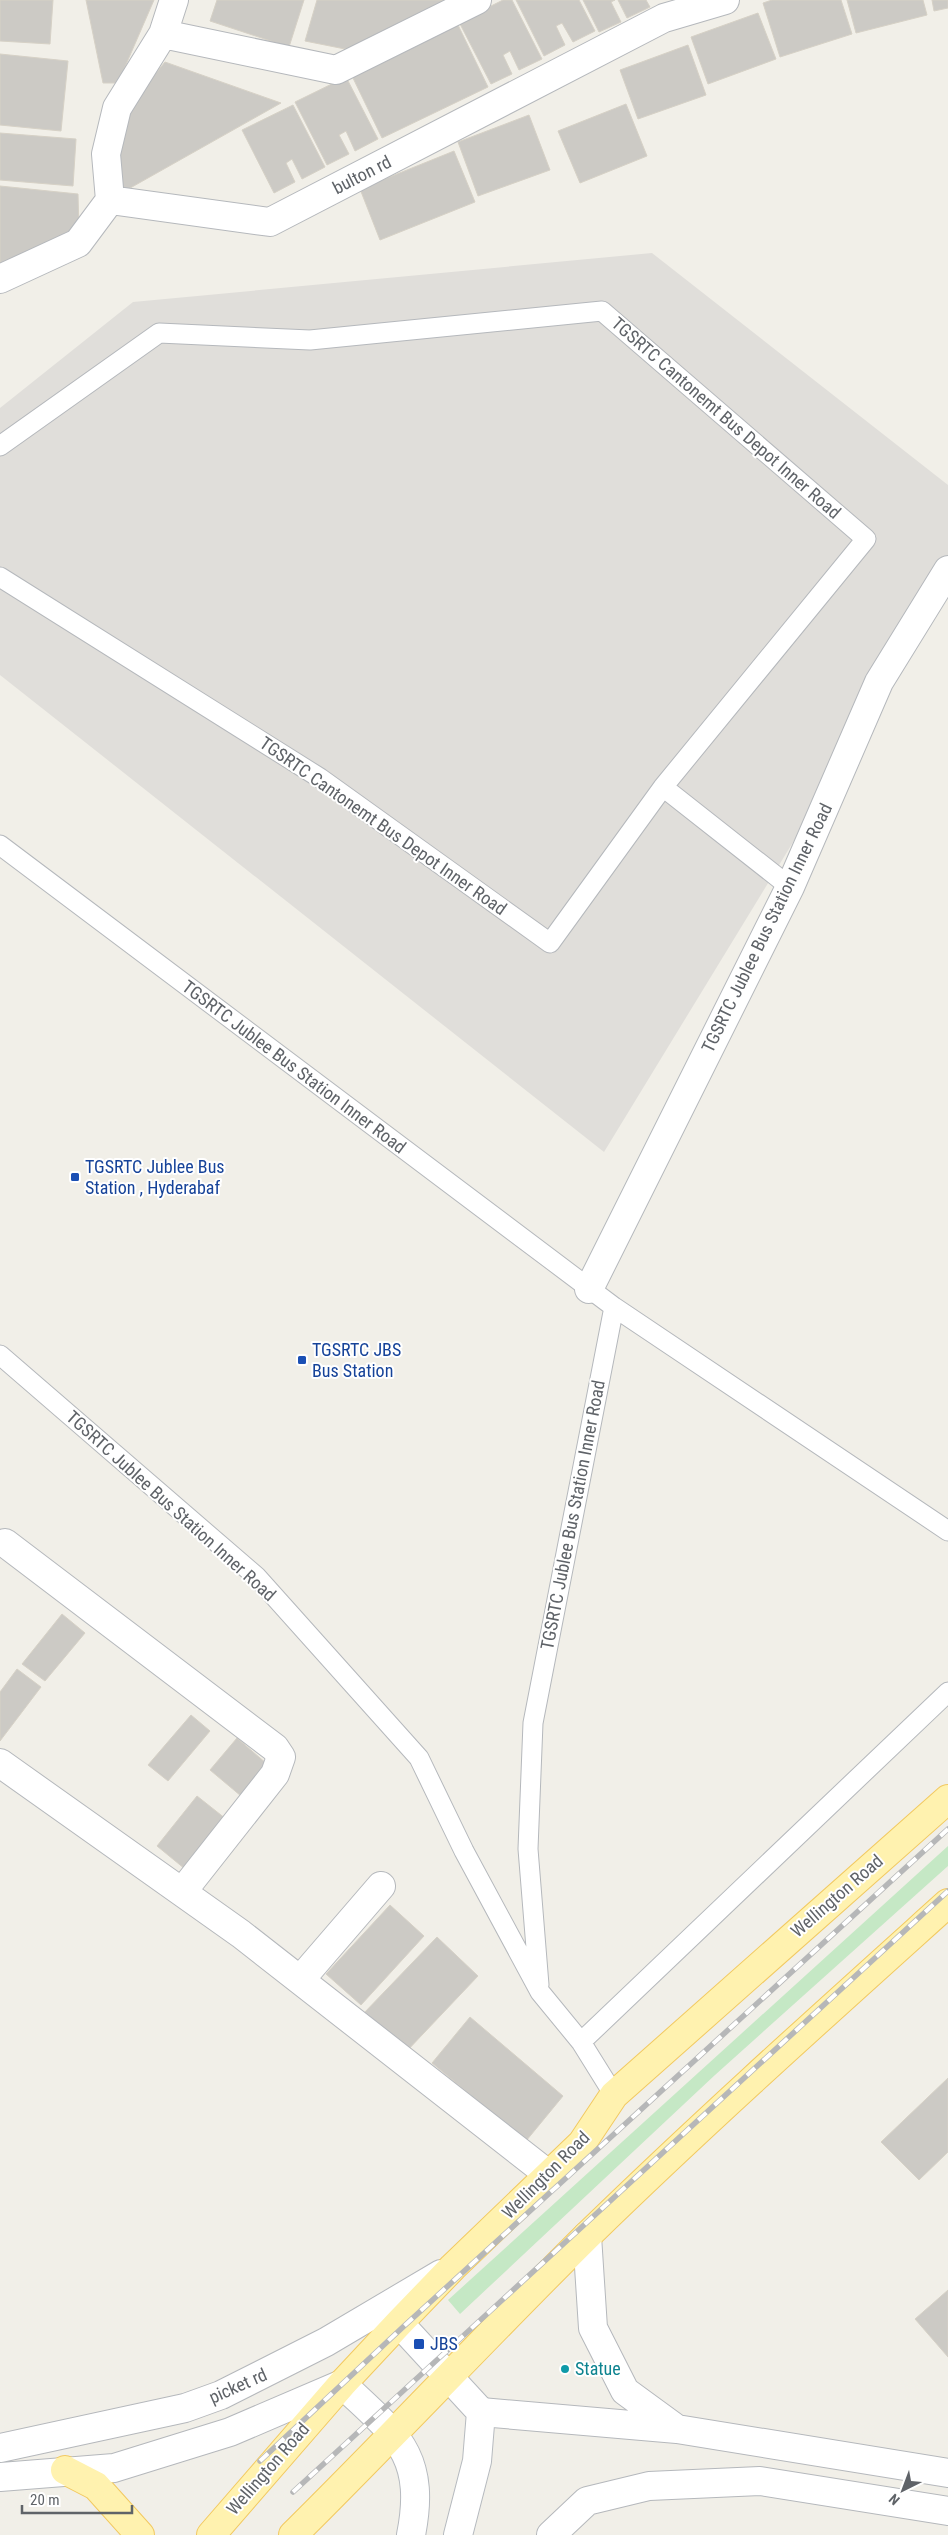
<svg xmlns="http://www.w3.org/2000/svg" width="948" height="2535" font-family="'Roboto Condensed',sans-serif">
<style>
.industrial{fill:#e0deda}
.green{fill:#c5e8c5}
.building{fill:#cccac5;stroke:#d6d1c6}
.lines{fill:none;stroke-linecap:round;stroke-linejoin:round}
.service-casing{stroke:#b5b8bc;stroke-width:21}
.minor-casing{stroke:#b5b8bc;stroke-width:30}
.tertiary-casing{stroke:#b5b8bc;stroke-width:30}
.secondary-casing{stroke:#b6babf;stroke-width:30}
.primary-casing{stroke:#f2c960;stroke-width:30}
.service{stroke:#fff;stroke-width:19}
.minor{stroke:#fff;stroke-width:28}
.tertiary{stroke:#fff;stroke-width:28}
.secondary{stroke:#fff;stroke-width:28}
.primary{stroke:#fff2af;stroke-width:28}
.rail-casing{stroke:#b6b7b8;stroke-width:5.5}
.rail{stroke:#fff;stroke-width:4;stroke-dasharray:11;stroke-linecap:butt}
.transit-dot{fill:#1a4fb4;stroke:#fff;stroke-width:2}
.culture-dot{fill:#0f9aa8;stroke:#fff;stroke-width:2}
.labels{text-anchor:middle;stroke-width:4;stroke-linejoin:round;paint-order:stroke}
.street-label{font-size:18px;fill:#5f6368;stroke:#fff}
.transit-label{font-size:18px;fill:#164399;stroke:#fff;text-anchor:start}
.culture-label{font-size:18px;fill:#0d838f;stroke:#fff;text-anchor:start}
</style>
<rect width="100%" height="100%" fill="#f1efe8"/>
<path class="industrial" d="M 652,253 L 948,485 L 948,588 L 604,1152 L 0,675 L 0,408 L 133,302 Z"/>
<path class="green" d="M 948,1846 L 948,1866 L 715,2075 L 460,2314 L 448,2300 Z"/>
<path class="building" d="M 0,0 L 53,0 L 50,44 L 0,41 Z
M 86,0 L 154,0 L 118,83 L 103,83 Z
M 217,0 L 304,0 L 289,47 L 210,21 Z
M 317,0 L 445,0 L 379,37 L 345,49 L 305,41 Z
M 503,0 L 512,0 L 542,59 L 519,70 L 510,51 L 503,55 L 512,74 L 491,84 L 459,22 Z
M 516,0 L 579,0 L 595,31 L 573,42 L 562,23 L 556,26 L 565,45 L 544,56 Z
M 583,0 L 615,0 L 611,2 L 621,22 L 599,32 Z
M 618,0 L 646,0 L 650,7 L 627,18 Z
M 772,0 L 841,0 L 852,34 L 780,57 L 763,3 Z
M 847,0 L 923,0 L 927,15 L 856,33 Z
M 932,0 L 948,0 L 948,8 L 934,11 Z
M 758,13 L 776,59 L 708,84 L 691,37 Z
M 458,25 L 488,87 L 382,138 L 352,76 Z
M 688,45 L 706,95 L 638,119 L 620,70 Z
M 0,54 L 68,61 L 61,131 L 0,125 Z
M 165,62 L 281,103 L 116,196 L 115,156 L 124,112 Z
M 346,77 L 378,139 L 355,151 L 346,131 L 339,135 L 349,154 L 327,165 L 295,102 Z
M 626,104 L 647,156 L 580,183 L 558,131 Z
M 293,105 L 325,167 L 302,179 L 292,159 L 286,163 L 295,182 L 274,193 L 242,130 Z
M 529,115 L 550,170 L 478,196 L 458,142 Z
M 0,133 L 76,139 L 73,186 L 0,180 Z
M 454,151 L 475,202 L 380,240 L 360,189 Z
M 0,186 L 78,194 L 79,231 L 0,273 Z
M 62,1614 L 85,1633 L 45,1681 L 22,1664 Z
M 17,1669 L 41,1687 L 0,1741 L 0,1692 Z
M 191,1715 L 210,1731 L 168,1781 L 148,1765 Z
M 237,1738 L 267,1764 L 241,1796 L 210,1770 Z
M 197,1796 L 226,1819 L 185,1869 L 157,1846 Z
M 390,1905 L 424,1936 L 361,2005 L 326,1974 Z
M 437,1937 L 478,1976 L 405,2053 L 363,2014 Z
M 470,2017 L 563,2096 L 526,2141 L 432,2063 Z
M 948,2078 L 948,2152 L 919,2180 L 881,2142 Z
M 948,2290 L 948,2357 L 915,2319 Z"/>
<g class="lines">
<defs>
<path id="service" d="M 0,446 L 159,333 L 310,340 L 602,311 L 866,539 L 663,787 L 550,943 L 320,778 L 0,577
M 663,787 L 790,887
M 0,845 L 614,1307 L 948,1531
M 0,1355 L 257,1577 L 419,1758 L 464,1851 L 540,1992 L 581,2042 L 614,2095
M 539,1985 L 528,1849 L 533,1723 L 614,1307
M 581,2042 L 948,1692"/>
<path id="minor" d="M 163,34 L 336,70 L 477,0
M 110,200 L 106,154 L 117,108 L 163,34 L 174,0
M 0,279 L 78,243 L 110,200 L 270,222 L 664,18 L 725,0
M 5,1543 L 275,1748 L 281,1757 L 275,1774 L 182,1892
M 0,1763 L 241,1934 L 548,2174
M 300,1980 L 381,1886
M 551,2535 L 587,2501 L 649,2486 L 760,2481 L 948,2511"/>
<path id="tertiary" d="M 589,1289 L 790,887 L 879,682 L 948,570
M 587,2236 L 593,2328 L 625,2391 L 677,2429
M 481,2412 L 677,2429 L 948,2473
M 0,2448 L 185,2408 L 221,2395 L 326,2342 L 441,2274
M 0,2477 L 114,2468 L 230,2432 L 342,2384"/>
<path id="secondary" d="M 399,2323 L 481,2412 L 477,2461 L 458,2535
M 342,2384 C 395,2434 427,2454 411,2535"/>
<path id="primary" d="M 65,2470 L 96,2486 L 140,2535
M 211,2535 L 342,2384 L 399,2323 L 453,2267 L 582,2143 L 614,2095 L 948,1799
M 293,2535 C 393,2436 488,2334 588,2235 C 705,2121 827,2012 948,1903"/>
</defs>
<use href="#service" class="service-casing"/>
<use href="#minor" class="minor-casing"/>
<use href="#tertiary" class="tertiary-casing"/>
<use href="#secondary" class="secondary-casing"/>
<use href="#primary" class="primary-casing"/>
<use href="#service" class="service"/>
<use href="#minor" class="minor"/>
<use href="#tertiary" class="tertiary"/>
<use href="#secondary" class="secondary"/>
<use href="#primary" class="primary"/>
<defs>
<path id="rail" d="M 260,2461 L 403,2327 L 948,1829
M 293,2492 L 948,1891"/>
</defs>
<use href="#rail" class="rail-casing"/>
<use href="#rail" class="rail"/>
</g>
<g class="transit-dot">
<rect x="70" y="1172" width="10" height="10" rx="2.5"/>
<rect x="297" y="1355" width="10" height="10" rx="2.5"/>
<rect x="413" y="2338" width="12" height="12" rx="2.5"/>
</g>
<circle class="culture-dot" cx="565" cy="2369" r="5"/>
<g class="labels">
<g class="street-label">
<text transform="translate(362 175) rotate(-27)" y="6">bulton rd</text>
<text transform="translate(726 418) rotate(41)" y="6">TGSRTC Cantonemt Bus Depot Inner Road</text>
<text transform="translate(383 826) rotate(35)" y="6">TGSRTC Cantonemt Bus Depot Inner Road</text>
<text transform="translate(767 928) rotate(-64)" y="6">TGSRTC Jublee Bus Station Inner Road</text>
<text transform="translate(294 1067) rotate(37)" y="6">TGSRTC Jublee Bus Station Inner Road</text>
<text transform="translate(171 1506) rotate(42)" y="6">TGSRTC Jublee Bus Station Inner Road</text>
<text transform="translate(573 1515) rotate(-79)" y="6">TGSRTC Jublee Bus Station Inner Road</text>
<text transform="translate(837 1896) rotate(-41)" y="6">Wellington Road</text>
<text transform="translate(546 2175) rotate(-45)" y="6">Wellington Road</text>
<text transform="translate(238 2386) rotate(-24)" y="6">picket rd</text>
<text transform="translate(268 2469) rotate(-49)" y="6">Wellington Road</text>
</g>
<g class="transit-label">
<text x="85" y="1173">TGSRTC Jublee Bus<tspan x="85" dy="21">Station , Hyderabaf</tspan></text>
<text x="312" y="1356">TGSRTC JBS<tspan x="312" dy="21">Bus Station</tspan></text>
<text x="430" y="2350">JBS</text>
</g>
<g class="culture-label">
<text x="575" y="2375">Statue</text>
</g>
</g>
<g transform="translate(903 2490) rotate(222)" stroke="#ffffff" stroke-width="4" paint-order="stroke">
<path d="M0-4L9 19L0 12L-9 19Z" fill="#5f6368"/>
<text y="-8" font-size="14" font-weight="bold" text-anchor="middle" fill="#5f6368">N</text>
</g>
<path d="M22 2505v8h110v-8" fill="none" stroke="#5f6368" stroke-width="2.5"/>
<text x="30" y="2505" font-size="15" fill="#5f6368" stroke="#ffffff" stroke-width="4" paint-order="stroke">20 m</text>
</svg>
